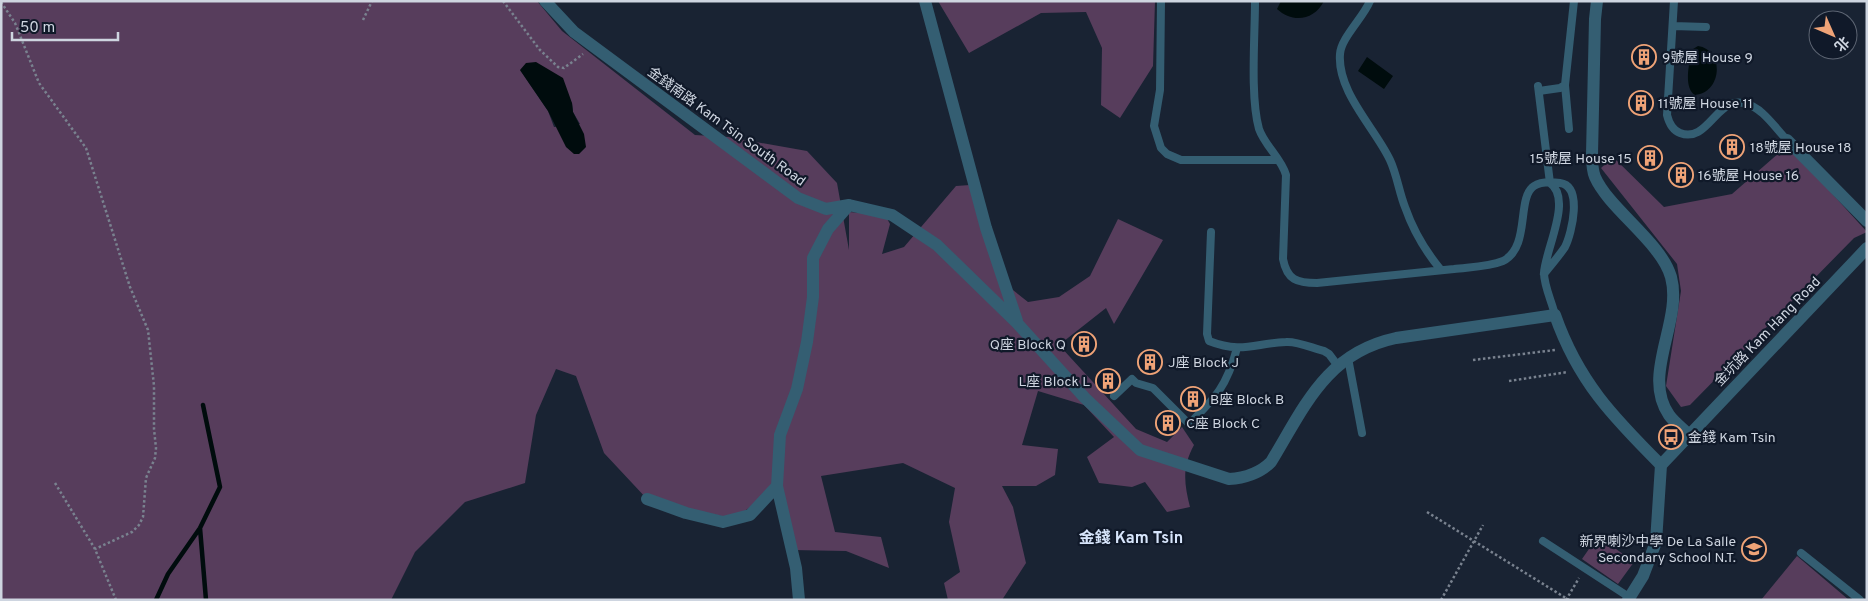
<svg xmlns="http://www.w3.org/2000/svg" width="1868" height="601" font-family="Overpass,'Noto Sans SC',sans-serif">
<style>
.green{fill:#573d5c;fill-rule:evenodd}
.water{fill:#000c0d}
.lines{fill:none;stroke-linecap:round;stroke-linejoin:round}
.stream{stroke:#000c0d;stroke-width:4.5}
.path{stroke:#79828f;stroke-width:2.5;stroke-dasharray:2.5 2.5;stroke-linecap:butt}
.service{stroke:#345e72;stroke-width:8}
.minor{stroke:#345e72;stroke-width:12}
.tertiary{stroke:#345e72;stroke-width:12}
.labels{text-anchor:middle;stroke-width:4.5;stroke-linejoin:round;paint-order:stroke}
.poi-label{font-size:14px;fill:#ced5e0;stroke:#101929;text-anchor:start}
.street-label{font-size:14px;fill:#ced5e0;stroke:#101929}
.quarter-label{font-size:16px;font-weight:bold;fill:#d7e5fb;stroke:#101929}
</style>
<rect width="100%" height="100%" fill="#192333"/>
<path class="green" d="M 1,1 L 537,1 L 562,31 L 695,135 L 728,137 L 807,151 L 837,183 L 849,250 L 849,212 L 885,215 L 890,224 L 882,254 L 904,247 L 956,186 L 970,185 L 1004,283 L 1028,302 L 1059,297 L 1090,276 L 1118,219 L 1163,240 L 1114,324 L 1106,308 L 1059,345 L 1136,429 L 1167,442 L 1182,427 L 1194,445 C 1182,467 1184,483 1190,507 L 1167,512 L 1145,482 L 1132,487 L 1099,483 L 1087,457 L 1114,437 L 1084,405 L 1038,391 L 1022,445 L 1058,449 L 1055,475 L 1036,486 L 1002,486 L 1013,507 L 1026,563 L 1002,600 L 948,600 L 944,583 L 960,572 L 949,522 L 955,488 L 903,463 L 821,476 L 835,532 L 881,537 L 889,568 L 846,551 L 792,550 L 777,487 L 734,519 L 647,499 L 604,453 L 576,376 L 556,369 L 536,415 L 525,483 L 465,502 L 415,552 L 391,600 L 1,600 ZM 520,70 L 572,103 L 573,112 L 580,124 L 554,127 L 548,111 Z
M 938,1 L 1155,1 L 1153,66 L 1120,118 L 1101,105 L 1102,48 L 1086,12 L 1041,13 L 969,53 Z
M 1788,145 L 1867,232 L 1854,238 L 1690,405 L 1681,407 L 1666,386 L 1681,291 L 1677,264 L 1601,168 L 1613,157 L 1664,207 L 1732,194 Z
M 1598,536 L 1634,562 L 1618,584 L 1582,559 Z
M 1797,556 L 1849,600 L 1761,600 Z"/>
<path class="water" d="M 1281,1 L 1324,1 C 1314,21 1292,23 1277,9 Z
M 1698,46 C 1725,50 1722,93 1695,95 C 1683,88 1689,61 1693,49 Z
M 1367,57 L 1393,76 L 1384,89 L 1358,71 Z
M 536,62 L 563,78 L 572,103 L 573,112 L 584,134 L 586,147 L 579,154 L 574,154 L 566,147 L 548,111 L 520,70 L 526,63 Z"/>
<g class="lines">
<path class="stream" d="M 200,528 L 206,600
M 156,600 L 168,574 L 200,528 L 220,487 L 203,405"/>
<path class="path" d="M 503,1 L 540,50 L 558,67 L 564,68 L 583,54
M 1,2 L 15,23 L 39,83 L 86,148 L 130,287 L 148,330 L 154,386 L 154,429 L 156,448 L 155,458 L 146,478 L 143,517 L 139,525 L 132,532 L 95,549
M 363,20 L 372,1
M 1473,360 L 1555,350
M 1509,381 L 1568,372
M 55,483 L 95,549 L 116,600
M 1427,512 L 1569,600
M 1441,600 L 1483,525
M 1566,600 L 1579,578"/>
<path class="service" d="M 1161,1 L 1160,90 L 1154,126 L 1161,148 L 1167,154 L 1181,160 L 1277,160
M 1255,1 C 1255,36 1250,97 1259,129 C 1265,146 1281,158 1286,175 L 1283,259 C 1287,280 1297,283 1317,283 C 1363,278 1408,274 1454,269 C 1469,267 1488,267 1503,261 C 1531,247 1516,198 1534,186 C 1540,182 1552,182 1560,183 C 1583,186 1572,233 1565,247 C 1559,256 1551,265 1544,274
M 1370,1 C 1363,18 1341,38 1340,54 C 1337,92 1375,128 1390,160 C 1397,175 1399,192 1405,207 C 1413,230 1426,252 1441,270
M 1674,1 L 1667,115 C 1669,123 1672,130 1680,133 C 1703,142 1713,111 1731,104 C 1736,102 1741,102 1746,104 C 1762,107 1776,129 1787,140
M 1673,26 L 1706,27
M 1565,85 L 1569,129
M 1538,86 L 1550,183 C 1573,199 1545,250 1544,273 C 1544,286 1552,302 1555,315
M 1539,91 L 1560,88 L 1565,85 L 1574,1
M 1211,232 L 1207,334 L 1209,341 C 1242,354 1255,343 1286,342 C 1297,341 1312,348 1324,351 L 1329,354 L 1338,366
M 1348,358 L 1362,433
M 1114,396 L 1132,379 L 1136,383 L 1153,388 L 1189,424 C 1216,397 1227,386 1237,348
M 1543,541 L 1629,597
M 1801,553 L 1860,600"/>
<path class="minor" d="M 545,1 L 574,32 L 798,198 L 826,209 L 849,205 L 892,215 L 937,245 L 1017,323 L 1085,398 L 1140,450 L 1229,479 C 1245,478 1259,474 1271,462 C 1305,406 1326,353 1396,338 L 1555,315 C 1578,381 1613,417 1661,465
M 925,1 L 986,228 L 1017,321
M 1597,1 L 1595,19 L 1592,154 C 1592,161 1592,170 1595,177 C 1609,209 1661,242 1671,277 C 1683,322 1641,374 1669,415 C 1674,422 1682,428 1688,434
M 1787,140 L 1867,221
M 777,486 L 796,568 L 799,600
M 647,499 L 686,513 L 723,522 L 750,515 L 777,486 L 780,435 L 797,389 L 807,342 L 813,297 L 813,258 L 828,229 L 849,205"/>
<path class="tertiary" d="M 1628,600 L 1643,576 L 1656,542 L 1661,465 L 1867,248"/>
</g>
<defs>
<symbol id="building-ring" viewBox="-11 -11 22 22"><circle r="9.5" fill="#101929" stroke="#efa377" stroke-width="1.5"/><path d="M-4-6H4V6H1V3H-1V6H-4ZM-2.5-4.3h1.7v1.8h-1.7ZM.8-4.3h1.7v1.8H.8ZM-2.5-1h1.7V.8h-1.7ZM.8-1h1.7V.8H.8Z" fill="#efa377"/></symbol>
<symbol id="bus-ring" viewBox="-11 -11 22 22"><circle r="9.5" fill="#101929" stroke="#efa377" stroke-width="1.5"/><path d="M-5-6H5V4H4V6H2V4H-2V6H-4V4H-5ZM-3.5-4V0h7V-4ZM-3.5 1.2v1.5H-2V1.2ZM2 1.2v1.5H3.5V1.2Z" fill="#efa377"/></symbol>
<symbol id="school-ring" viewBox="-11 -11 22 22"><circle r="9.5" fill="#101929" stroke="#efa377" stroke-width="1.5"/><path d="M0-5L7-2L0 1L-7-2ZM-4 1L0 2.5L4 1V4Q0 6-4 4Z" fill="#efa377"/></symbol>
</defs>
<g fill-rule="evenodd">
<use href="#building-ring" x="1630" y="43" width="28" height="28"/>
<use href="#building-ring" x="1627" y="89" width="28" height="28"/>
<use href="#building-ring" x="1718" y="133" width="28" height="28"/>
<use href="#building-ring" x="1636" y="144" width="28" height="28"/>
<use href="#building-ring" x="1667" y="161" width="28" height="28"/>
<use href="#building-ring" x="1070" y="330" width="28" height="28"/>
<use href="#building-ring" x="1136" y="348" width="28" height="28"/>
<use href="#building-ring" x="1094" y="367" width="28" height="28"/>
<use href="#building-ring" x="1179" y="385" width="28" height="28"/>
<use href="#building-ring" x="1154" y="409" width="28" height="28"/>
<use href="#bus-ring" x="1657" y="423" width="28" height="28"/>
<use href="#school-ring" x="1740" y="535" width="28" height="28"/>
</g>
<g class="labels">
<g class="poi-label">
<text x="1662" y="62">9號屋 House 9</text>
<text x="1658" y="108">11號屋 House 11</text>
<text x="1750" y="152">18號屋 House 18</text>
<text x="1632" y="163" text-anchor="end">15號屋 House 15</text>
<text x="1698" y="180">16號屋 House 16</text>
<text x="1066" y="349" text-anchor="end">Q座 Block Q</text>
<text x="1168" y="367">J座 Block J</text>
<text x="1090" y="386" text-anchor="end">L座 Block L</text>
<text x="1210" y="404">B座 Block B</text>
<text x="1186" y="428">C座 Block C</text>
<text x="1688" y="442">金錢 Kam Tsin</text>
<text x="1736" y="546" text-anchor="end">新界喇沙中學 De La Salle<tspan x="1736" dy="16">Secondary School N.T.</tspan></text>
</g>
<g class="street-label">
<text transform="translate(727 126) rotate(36)" y="5">金錢南路 Kam Tsin South Road</text>
<text transform="translate(1767 331) rotate(-46)" y="5">金坑路 Kam Hang Road</text>
</g>
<g class="quarter-label">
<text x="1131" y="543">金錢 Kam Tsin</text>
</g>
</g>
<rect width="1868" height="601" fill="none" stroke="#ced5e0" stroke-width="5"/>
<g transform="translate(1833 35) rotate(135)"><circle r="24" fill="#101929" stroke="#5c6472"/>
<path d="M0-4L9 19L0 12L-9 19Z" fill="#efa377"/>
<text y="-8" font-size="14" font-weight="bold" text-anchor="middle" fill="#ced5e0">北</text>
</g>
<path d="M12 32v8h106v-8" fill="none" stroke="#ced5e0" stroke-width="2.5"/>
<text x="20" y="32" font-size="15" fill="#ced5e0" stroke="#101929" stroke-width="4" paint-order="stroke">50 m</text>
</svg>
